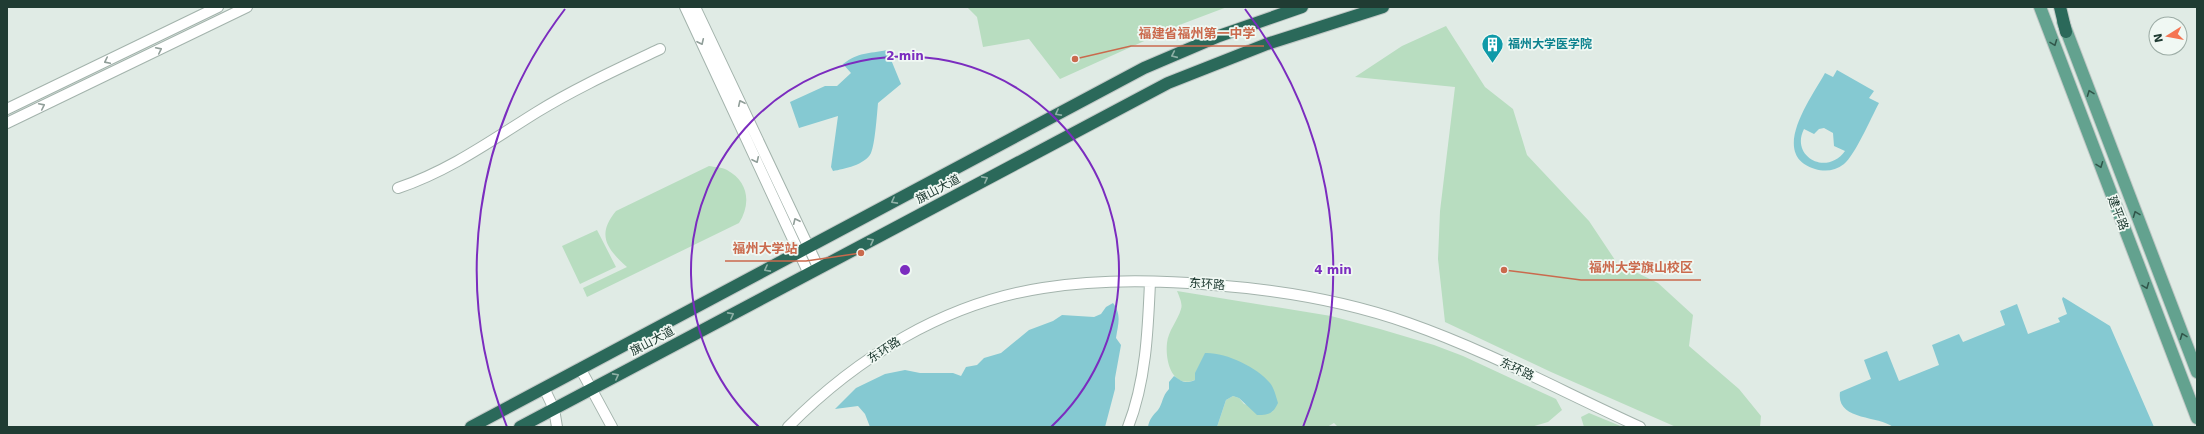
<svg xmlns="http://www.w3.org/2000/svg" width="2204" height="434" font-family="'DejaVu Sans','Noto Sans SC',sans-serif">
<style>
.green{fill:#b8ddc0}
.water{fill:#85c9d2;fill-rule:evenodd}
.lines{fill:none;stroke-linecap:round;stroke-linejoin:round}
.minor-casing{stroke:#a3b3ac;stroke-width:12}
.major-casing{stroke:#c1c8c6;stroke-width:14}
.highway-casing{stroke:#c1c8c6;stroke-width:14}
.minor{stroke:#fff;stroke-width:10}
.major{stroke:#63a28f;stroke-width:12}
.highway{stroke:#2b695a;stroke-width:12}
.oneway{stroke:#909e99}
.oneway2{stroke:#31564a}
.oneway3{stroke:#8eb0a6}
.ring{fill:none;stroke:#7b2cbf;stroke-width:2}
.labels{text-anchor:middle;stroke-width:3.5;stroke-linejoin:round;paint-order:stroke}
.culture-label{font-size:12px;font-weight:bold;fill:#0d838f;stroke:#f0f8f3;text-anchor:start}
.street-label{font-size:12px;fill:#203c33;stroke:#f0f8f3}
.centre{fill:#7b2cbf;stroke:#f0f8f3;stroke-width:2}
.ring-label{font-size:12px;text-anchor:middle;font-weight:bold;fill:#7b2cbf;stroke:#f0f8f3;stroke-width:3.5;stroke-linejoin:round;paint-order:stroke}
.leader{fill:none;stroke:#ca6a4d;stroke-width:1.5}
.callout-dot{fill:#ca6a4d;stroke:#f0f8f3;stroke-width:1.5}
.callout-label{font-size:13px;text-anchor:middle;font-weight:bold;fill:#ca6a4d;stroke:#f0f8f3;stroke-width:3.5;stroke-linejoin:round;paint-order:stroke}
</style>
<rect width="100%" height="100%" fill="#e0ebe5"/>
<path class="green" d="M 967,7 L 1227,7 L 1182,24 L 1060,79 L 1029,39 L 983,47 L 977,17 Z
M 1446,26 L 1485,87 L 1513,109 L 1527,155 L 1589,221 L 1617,263 L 1658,283 L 1693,315 L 1689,346 L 1739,389 L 1761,416 L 1760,427 L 1676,427 L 1551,372 L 1445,322 L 1438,259 L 1440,211 L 1455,87 L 1355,77 L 1402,46 Z
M 709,166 C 714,167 722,167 727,170 C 749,182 751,204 739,223 L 587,297 L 583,288 L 627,267 C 607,249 596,235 616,211 Z
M 597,230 L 616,267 L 580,284 L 562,246 Z
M 1177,291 L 1331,316 L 1380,329 L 1434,345 L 1463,356 L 1556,399 L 1562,410 L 1548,422 L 1531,427 L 1338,427 L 1334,423 L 1327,427 L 1217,427 L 1226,400 L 1233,396 L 1239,398 L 1244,404 L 1274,412 L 1195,380 C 1172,389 1165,361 1167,343 C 1168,331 1178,320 1181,309 C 1183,304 1179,296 1177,291 Z
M 1589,413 L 1623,427 L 1584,427 L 1581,417 Z"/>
<path class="water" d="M 887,50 L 901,84 L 878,103 C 877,114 875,144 871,153 C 865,165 844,169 833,171 L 831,167 L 838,116 L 799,128 L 790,102 L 825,86 L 837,86 L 851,73 L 843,64 C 859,52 868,54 887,50 Z
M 1837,70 L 1874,91 L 1869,98 L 1879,103 C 1871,118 1855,155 1844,164 C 1835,171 1825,172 1815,169 C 1768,155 1812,97 1825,73 L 1833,77 ZM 1824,128 L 1833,133 L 1834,146 L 1845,151 C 1826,177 1790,156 1804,129 L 1814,134 L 1819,129 Z
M 2063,297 L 2110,326 L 2154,427 L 1893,427 C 1878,415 1836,421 1840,392 L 1871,379 L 1864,360 L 1887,351 L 1899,381 L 1939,365 L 1932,345 L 1959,334 L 1963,342 L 2005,325 L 2000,311 L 2017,304 L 2028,334 L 2060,322 L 2058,318 L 2067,314 L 2062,299 Z
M 1113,303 C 1122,315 1118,324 1116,338 L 1121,345 L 1115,378 L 1115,389 L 1105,427 L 870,427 L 865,414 L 858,406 L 835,409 L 856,388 L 885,374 L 905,370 L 920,373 L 953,373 L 961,376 L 966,367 L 977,365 L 984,358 L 1001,353 L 1029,330 L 1053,321 L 1062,315 L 1094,317 L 1101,314 L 1106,307 Z
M 1205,353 C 1225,352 1257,367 1270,383 C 1274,388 1276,396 1278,403 C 1273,414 1268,415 1257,415 L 1239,398 L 1233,396 L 1226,400 L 1217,427 L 1148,427 C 1149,420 1153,415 1158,410 C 1163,403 1162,396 1169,389 L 1169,382 L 1174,376 C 1182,382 1186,384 1195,380 L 1195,373 Z"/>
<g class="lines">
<defs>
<path id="minor" d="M 685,7 L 809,274
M 695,7 L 819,269
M 7,109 L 218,7
M 7,123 L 247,7
M 398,188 C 449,171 492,140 537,112 C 576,88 618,69 660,49
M 580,368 L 612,427
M 544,388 L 554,409 L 557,427
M 788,427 C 857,357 945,303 1043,288 C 1099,279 1158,280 1214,285 C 1279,290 1346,301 1408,323 C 1488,351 1563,392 1640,427
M 1128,427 C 1146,381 1148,330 1150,282"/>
<path id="major" d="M 2040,7 L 2197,418
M 2063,22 L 2197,372"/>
<path id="highway" d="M 2060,7 L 2066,32
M 471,427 L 1144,68 L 1219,36 L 1302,7
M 520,427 L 1168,83 L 1267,44 L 1383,7"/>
</defs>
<use href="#minor" class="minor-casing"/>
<use href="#major" class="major-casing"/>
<use href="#highway" class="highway-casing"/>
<use href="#minor" class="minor"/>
<use href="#major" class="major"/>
<use href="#highway" class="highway"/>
</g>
<defs><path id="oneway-chevron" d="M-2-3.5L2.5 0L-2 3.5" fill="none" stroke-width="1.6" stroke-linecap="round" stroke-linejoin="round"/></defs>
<g class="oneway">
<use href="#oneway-chevron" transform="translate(701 42) rotate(65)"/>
<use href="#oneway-chevron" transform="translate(159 50) rotate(-26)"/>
<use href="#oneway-chevron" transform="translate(107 61) rotate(154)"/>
<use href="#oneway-chevron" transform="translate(741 103) rotate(-115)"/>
<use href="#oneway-chevron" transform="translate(42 106) rotate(-26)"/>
<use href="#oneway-chevron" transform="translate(756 160) rotate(65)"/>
<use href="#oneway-chevron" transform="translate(796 221) rotate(-115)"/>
</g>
<g class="oneway2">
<use href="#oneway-chevron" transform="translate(2054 43) rotate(69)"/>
<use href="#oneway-chevron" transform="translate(2090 93) rotate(-111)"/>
<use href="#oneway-chevron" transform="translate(2100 165) rotate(69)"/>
<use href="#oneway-chevron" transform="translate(2136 214) rotate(-111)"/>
<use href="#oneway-chevron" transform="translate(2146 286) rotate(69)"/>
<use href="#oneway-chevron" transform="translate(2183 336) rotate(-111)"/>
</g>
<g class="oneway3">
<use href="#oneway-chevron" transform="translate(1174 55) rotate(156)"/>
<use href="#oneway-chevron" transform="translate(1058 113) rotate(152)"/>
<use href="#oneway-chevron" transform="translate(985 179) rotate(-28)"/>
<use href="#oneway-chevron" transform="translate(894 201) rotate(152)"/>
<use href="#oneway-chevron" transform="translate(871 241) rotate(-28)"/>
<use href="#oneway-chevron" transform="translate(767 269) rotate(152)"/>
<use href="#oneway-chevron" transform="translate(731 315) rotate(-28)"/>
<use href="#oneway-chevron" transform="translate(616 376) rotate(-28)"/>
</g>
<g class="ring">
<path d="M759 427A214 214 0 1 1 1051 427"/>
<path d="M507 427A428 428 0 0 1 565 9M1245 9A428 428 0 0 1 1303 427"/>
</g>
<defs>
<symbol id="building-pin" viewBox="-11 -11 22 30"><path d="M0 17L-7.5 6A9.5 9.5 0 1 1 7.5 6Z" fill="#0f9aa8" stroke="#f0f8f3"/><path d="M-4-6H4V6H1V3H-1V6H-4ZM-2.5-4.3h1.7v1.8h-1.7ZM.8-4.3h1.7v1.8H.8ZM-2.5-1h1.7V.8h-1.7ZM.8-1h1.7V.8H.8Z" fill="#fff"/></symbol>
</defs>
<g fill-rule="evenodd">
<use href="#building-pin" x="1480" y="32" width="25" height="34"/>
</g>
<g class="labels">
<g class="culture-label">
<text x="1508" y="48">福州大学医学院</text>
</g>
<g class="street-label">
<text transform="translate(938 189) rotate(-28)" y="4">旗山大道</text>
<text transform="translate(2118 213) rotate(69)" y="4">建平路</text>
<text transform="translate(1207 284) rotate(4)" y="4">东环路</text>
<text transform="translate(652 341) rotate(-28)" y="4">旗山大道</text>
<text transform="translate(884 350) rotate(-33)" y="4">东环路</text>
<text transform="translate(1517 369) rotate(25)" y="4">东环路</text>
</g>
</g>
<circle cx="905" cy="270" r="6" class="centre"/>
<g class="ring-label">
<text x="905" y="60">2 min</text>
<text x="1333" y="274">4 min</text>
</g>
<path class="leader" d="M1075 59L1131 46H1264M861 253L806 261H725M1504 270L1581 280H1701"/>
<g class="callout-dot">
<circle cx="1075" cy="59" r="4"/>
<circle cx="861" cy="253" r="4"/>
<circle cx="1504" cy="270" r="4"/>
</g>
<g class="callout-label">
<text x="1197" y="38">福建省福州第一中学</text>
<text x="765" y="253">福州大学站</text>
<text x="1641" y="272">福州大学旗山校区</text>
</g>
<rect width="2204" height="434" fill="none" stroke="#203c33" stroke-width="16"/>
<g transform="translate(2168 36) rotate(259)"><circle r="19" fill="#f0f8f3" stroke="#9dada6"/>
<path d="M0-3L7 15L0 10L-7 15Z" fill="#f57553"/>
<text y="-6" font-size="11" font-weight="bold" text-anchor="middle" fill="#203c33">N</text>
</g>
</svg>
